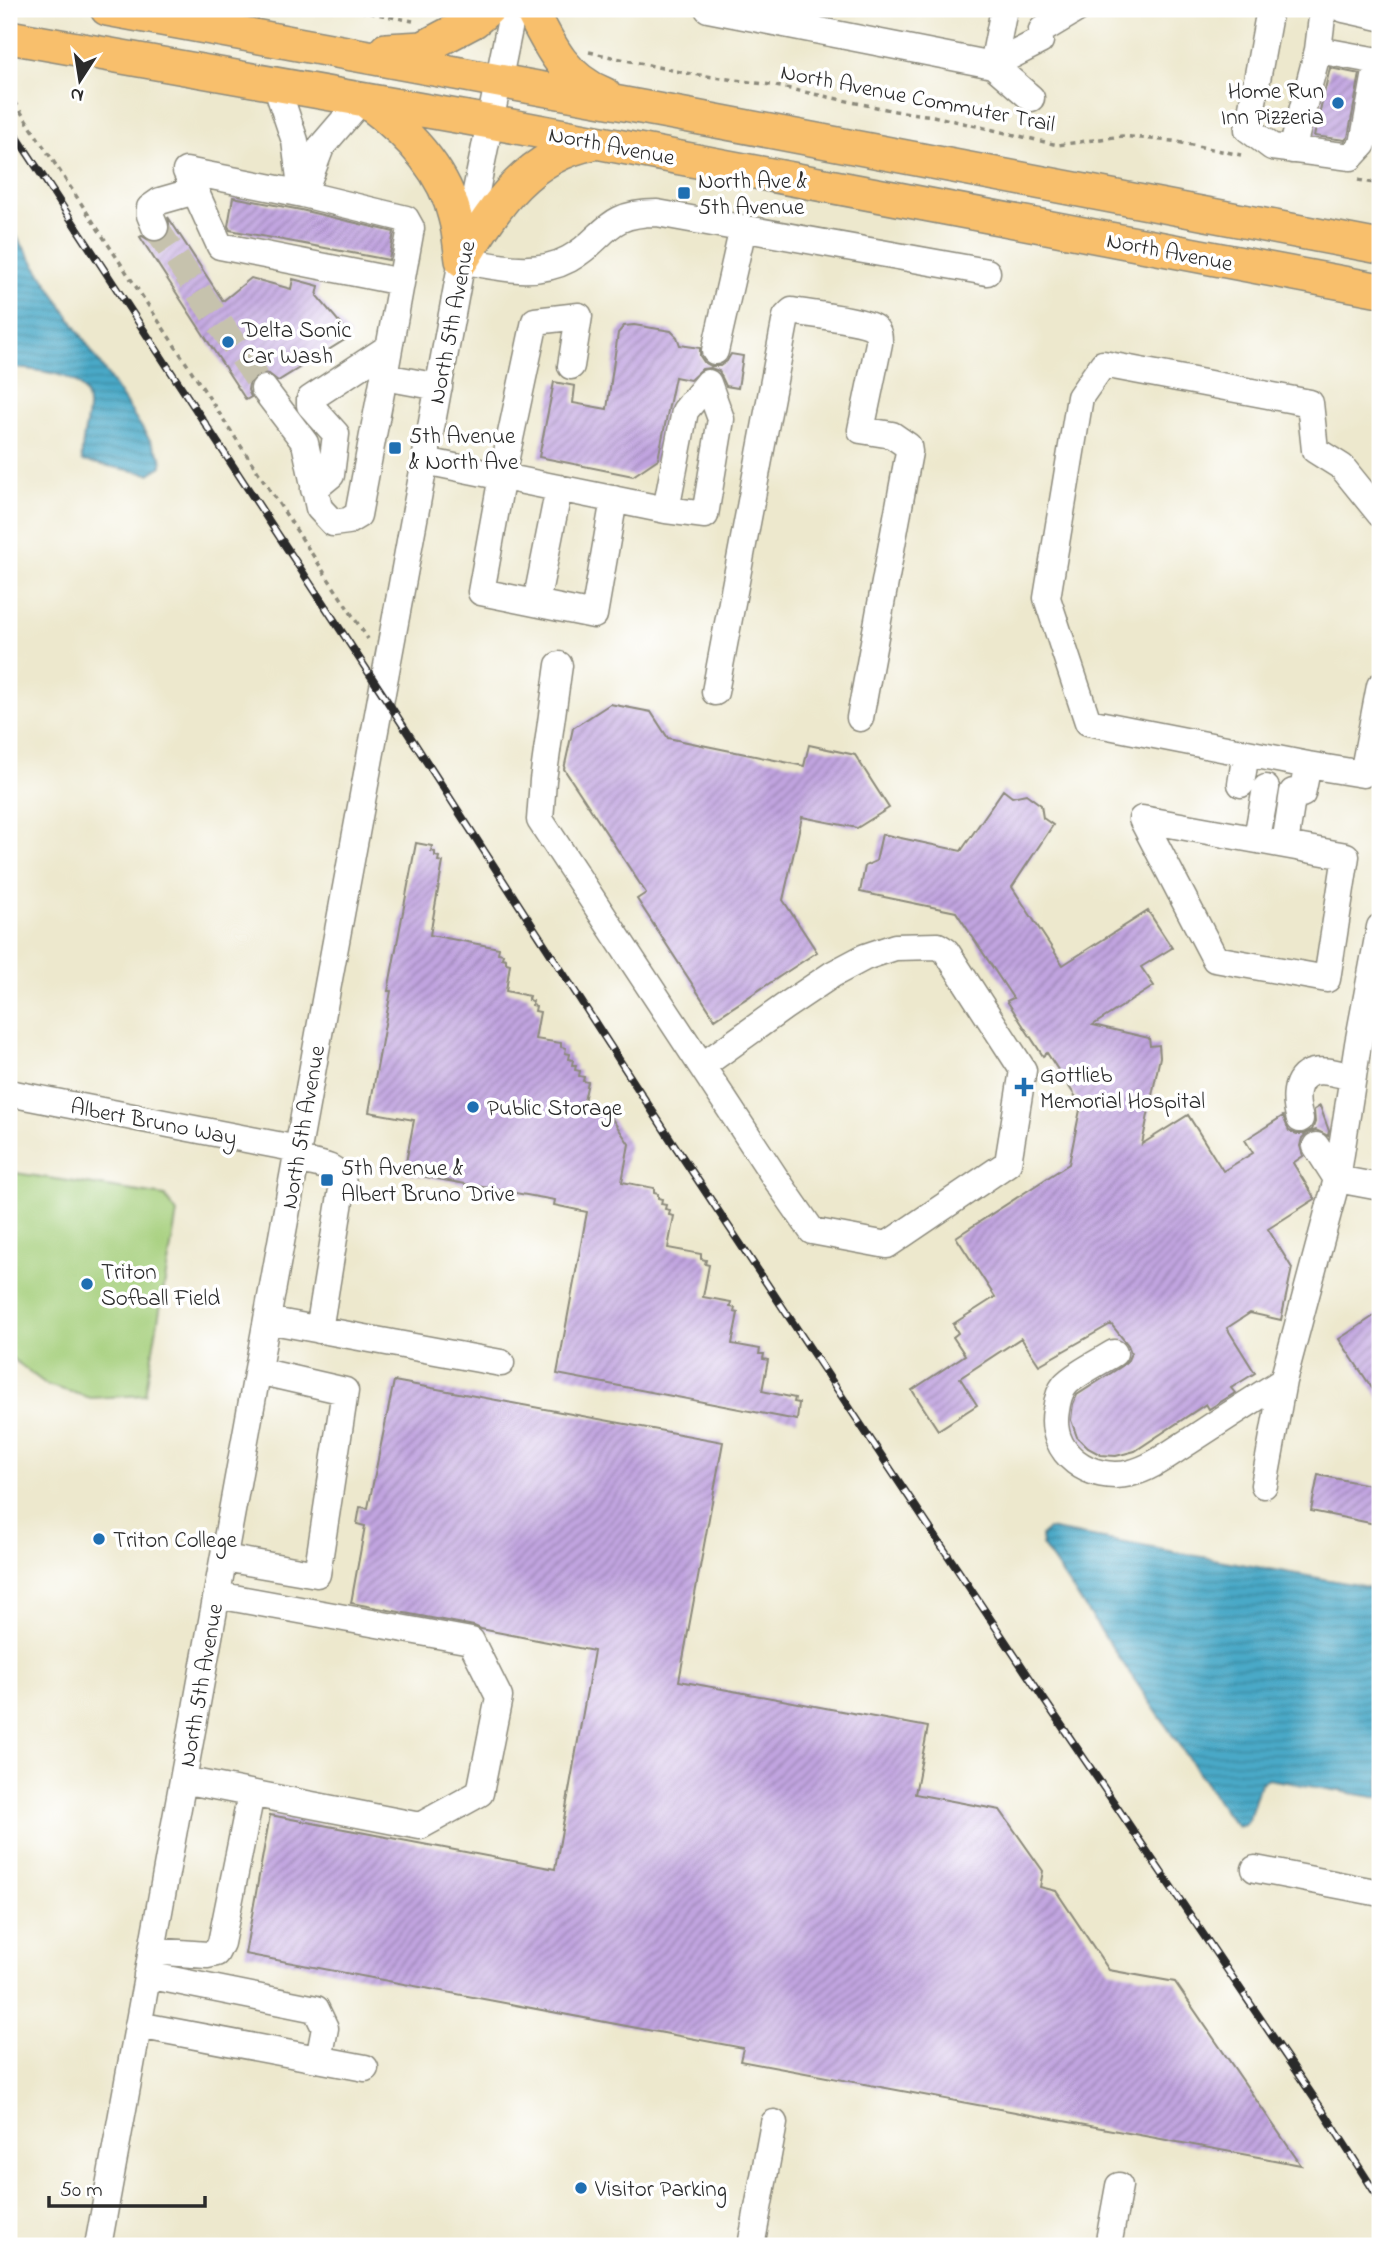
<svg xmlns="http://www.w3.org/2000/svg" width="1389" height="2255" font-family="'Indie Flower',sans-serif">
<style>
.green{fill:#a5cf7b;stroke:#687d53;stroke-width:2}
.water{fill:url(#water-rules);stroke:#3a6a79;stroke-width:2}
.building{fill:url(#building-hatch)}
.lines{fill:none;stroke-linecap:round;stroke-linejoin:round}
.minor-tunnel{stroke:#c6c2ad;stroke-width:26;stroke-dasharray:26 13;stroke-linecap:butt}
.minor-casing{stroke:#8c8a7c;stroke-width:29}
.major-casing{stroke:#8c8a7c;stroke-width:36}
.path{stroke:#8c8a7c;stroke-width:3.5;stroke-dasharray:5 5;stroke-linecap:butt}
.minor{stroke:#fff;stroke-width:26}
.major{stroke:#f8bf6c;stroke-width:33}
.rail-casing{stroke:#2b2b2b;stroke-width:8}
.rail{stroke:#fff;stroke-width:5;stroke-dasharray:16;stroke-linecap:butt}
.poi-dot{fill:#1f6fb2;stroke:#fff;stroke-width:2.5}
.labels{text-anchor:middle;stroke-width:7;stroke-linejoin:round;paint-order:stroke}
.poi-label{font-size:23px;fill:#2b2b2b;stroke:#fff;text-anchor:start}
.street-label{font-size:23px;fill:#2b2b2b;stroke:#fff}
</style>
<defs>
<pattern id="water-rules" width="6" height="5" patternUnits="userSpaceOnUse" patternTransform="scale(1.75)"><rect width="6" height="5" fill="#48a9c7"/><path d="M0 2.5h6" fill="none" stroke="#3c8aa2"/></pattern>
<pattern id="building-hatch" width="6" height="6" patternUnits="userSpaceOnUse" patternTransform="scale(1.75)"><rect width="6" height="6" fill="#c1a4e0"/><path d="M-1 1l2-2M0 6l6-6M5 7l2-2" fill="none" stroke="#9d86b6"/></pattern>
</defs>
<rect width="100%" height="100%" fill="#fff"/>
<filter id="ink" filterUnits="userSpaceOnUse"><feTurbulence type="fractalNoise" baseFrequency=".0143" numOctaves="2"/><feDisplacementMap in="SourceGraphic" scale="14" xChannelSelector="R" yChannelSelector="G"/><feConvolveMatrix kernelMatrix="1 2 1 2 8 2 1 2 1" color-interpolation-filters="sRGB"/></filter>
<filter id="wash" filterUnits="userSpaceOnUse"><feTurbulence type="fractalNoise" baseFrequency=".00686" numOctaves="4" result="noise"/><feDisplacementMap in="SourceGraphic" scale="28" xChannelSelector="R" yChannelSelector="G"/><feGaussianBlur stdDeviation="1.57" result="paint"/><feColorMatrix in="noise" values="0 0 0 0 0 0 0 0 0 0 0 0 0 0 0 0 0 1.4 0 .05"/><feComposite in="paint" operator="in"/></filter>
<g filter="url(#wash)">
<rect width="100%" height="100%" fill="#ede8cd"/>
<path class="green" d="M 9,1172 L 165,1196 L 177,1213 L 145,1395 L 91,1398 L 47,1385 L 9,1356 Z"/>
<path class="water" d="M 9,225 L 161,457 L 162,466 L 149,474 L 82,461 C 80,442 88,425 88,407 C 89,370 35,371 9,367 Z
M 1048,1529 L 1380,1589 L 1380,1798 L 1268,1779 L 1260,1783 L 1249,1819 L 1245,1825 L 1238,1827 L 1230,1819 L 1042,1545 L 1041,1536 Z"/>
<g id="blocks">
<path class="building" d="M 1330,68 L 1360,74 L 1348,137 L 1345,140 L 1314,136 Z
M 233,197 L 301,210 L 394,232 L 389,260 L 230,230 L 228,226 Z
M 168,217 L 223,301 L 251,278 L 291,289 L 293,279 L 319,286 L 317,296 L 351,336 L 278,381 L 269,374 L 263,373 L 255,376 L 249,384 L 248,390 L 251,397 L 246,400 L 140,237 L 142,236 L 152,242 L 162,241 L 167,237 L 170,230 Z
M 634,325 L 671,331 L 677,337 L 680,345 L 700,348 L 700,356 L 704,362 L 711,366 L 720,366 L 727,361 L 731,354 L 743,356 L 738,388 L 726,386 L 719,371 L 711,368 L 702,369 L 690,380 L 675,377 L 658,459 L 633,476 L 539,457 L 554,382 L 575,386 L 573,403 L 607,409 L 618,333 L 624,326 Z
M 610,704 L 651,712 L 668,738 L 804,766 L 809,745 L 855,755 L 889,808 L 857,828 L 802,817 L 783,900 L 817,952 L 715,1019 L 637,899 L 646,893 L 564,769 L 573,728 Z
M 1003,790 L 1012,797 L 1026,794 L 1041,805 L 1043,818 L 1053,825 L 1012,887 L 1063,965 L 1148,911 L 1172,948 L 1141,967 L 1154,986 L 1093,1025 L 1149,1038 L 1150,1046 L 1159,1045 L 1160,1057 L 1142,1144 L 1188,1115 L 1223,1171 L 1253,1153 L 1245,1140 L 1283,1116 L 1289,1131 L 1297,1134 L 1303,1134 L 1312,1130 L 1315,1122 L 1314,1110 L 1320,1106 L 1329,1131 L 1328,1136 L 1316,1130 L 1307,1133 L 1302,1138 L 1300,1146 L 1303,1156 L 1293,1163 L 1315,1199 L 1268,1229 L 1292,1268 L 1281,1320 L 1250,1313 L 1227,1328 L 1255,1373 L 1231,1388 L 1235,1393 L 1209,1409 L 1206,1404 L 1135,1451 L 1116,1456 L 1101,1455 L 1088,1448 L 1077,1437 L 1071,1420 L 1073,1404 L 1077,1395 L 1122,1366 L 1128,1360 L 1131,1353 L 1128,1345 L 1111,1324 L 1039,1365 L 1021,1338 L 960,1378 L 977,1405 L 938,1430 L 912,1390 L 965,1355 L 953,1337 L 958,1333 L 953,1324 L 995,1297 L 956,1237 L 1069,1164 L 1081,1105 L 1047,1053 L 1043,1056 L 1007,1001 L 1013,998 L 956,912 L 860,892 L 865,866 L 876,861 L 882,834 L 961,851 Z
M 416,843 L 432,846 L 431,851 L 435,852 L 435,856 L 439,857 L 438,861 L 443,862 L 430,935 L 499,948 L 498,953 L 503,954 L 502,958 L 506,959 L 506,963 L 510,964 L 506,991 L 529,996 L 528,1000 L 533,1001 L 532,1005 L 536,1006 L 535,1011 L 540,1012 L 535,1039 L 561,1043 L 561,1047 L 566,1048 L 565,1053 L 570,1054 L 569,1059 L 573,1060 L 572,1065 L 576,1065 L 575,1070 L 580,1071 L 579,1076 L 584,1077 L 583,1081 L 588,1082 L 582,1111 L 610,1116 L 629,1144 L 622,1182 L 654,1188 L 654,1193 L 658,1194 L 658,1198 L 662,1199 L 661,1204 L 666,1205 L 665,1209 L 670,1210 L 669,1215 L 674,1216 L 668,1248 L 701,1254 L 701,1259 L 706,1260 L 705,1264 L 709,1265 L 703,1297 L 731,1302 L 730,1307 L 735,1308 L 734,1312 L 738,1313 L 732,1344 L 760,1349 L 759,1354 L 764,1354 L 763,1359 L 768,1360 L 762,1391 L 795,1398 L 794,1402 L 799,1403 L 797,1420 L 557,1374 L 587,1212 L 554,1205 L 555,1200 L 404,1173 L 414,1120 L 369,1112 L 391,991 L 388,991 Z
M 1380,1312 L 1380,1400 L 1339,1339 Z
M 394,1381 L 723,1442 L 679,1681 L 928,1727 L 915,1794 L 1000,1810 L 1043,1871 L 1040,1887 L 1056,1891 L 1109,1970 L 1175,1982 L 1301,2165 L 740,2061 L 743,2048 L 245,1954 L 270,1815 L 555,1869 L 594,1651 L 481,1629 L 474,1626 L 351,1603 L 365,1526 L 357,1524 L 360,1507 L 368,1508 Z
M 1318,1475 L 1380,1487 L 1380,1525 L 1311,1511 Z"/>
</g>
</g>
<g filter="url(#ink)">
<use href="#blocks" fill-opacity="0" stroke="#8c8a7c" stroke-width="2"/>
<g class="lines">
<path class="minor-tunnel" d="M 155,227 L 264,389"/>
<defs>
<path id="minor" d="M 708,9 L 993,65 L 1031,98
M 1270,9 L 1248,129 L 1272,147 L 1351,157 L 1363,144 L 1378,61 L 1318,50 L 1323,9
M 1344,9 L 1380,17
M 1042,30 L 1077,9
M 993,65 L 1004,9
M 993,65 L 1040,41
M 276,85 L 295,141 L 302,193
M 1292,150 L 1318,50
M 303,194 L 321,147 L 363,98
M 155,227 L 150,215 L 150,208 L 160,201 L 195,191
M 462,260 C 496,267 536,277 569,259 C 607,238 603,213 657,213 L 987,272
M 401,282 L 220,246 L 186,171 L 303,194 L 406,219 L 411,228 L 385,371 L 390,378 L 439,387
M 715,351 L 743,228
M 571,366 L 579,316 L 535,321 L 502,476 L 481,592 L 594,615 L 614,499
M 264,389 L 305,443 L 319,508 L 333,523 L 348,521 L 358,515 L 385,371
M 425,461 L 666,510 L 685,411 L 708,383
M 314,489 L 331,475 L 336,434 L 310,405 L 310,399 L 389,347
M 666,510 L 705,515 L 721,419 L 708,383
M 536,603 L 559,488
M 559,665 L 543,780 L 540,820 L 776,1179 L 812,1231 L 887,1245 L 1008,1163 L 1023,1070 L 946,951 L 938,946 L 895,947 L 865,957 L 833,974 L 784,1007 L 702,1066
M 715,692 L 786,317 L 792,311 C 807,314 865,320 874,328 C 879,332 879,337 879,343 L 861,430 L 892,435 L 908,446 L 909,452 L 860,718
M 1308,765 L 1088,722 L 1047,598 L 1080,397 L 1103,364 L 1310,403 L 1315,450 L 1342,467 L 1380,514
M 1241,784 L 1246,753
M 1302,794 L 1308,765 L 1363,774 L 1380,686
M 1142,819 L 1346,856 L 1327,979 L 1215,959 Z
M 1257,838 L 1266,788
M 1285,844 L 1293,792
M 9,1093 L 298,1149
M 1300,1119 C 1295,1103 1292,1077 1314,1072 C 1325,1069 1342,1075 1353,1077
M 1316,1146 L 1337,1179 L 1380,1187
M 296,1160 C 314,1164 337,1163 343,1183 L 319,1330
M 267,1320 L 501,1363
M 1114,1353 C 1103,1360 1072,1376 1065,1385 C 1059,1392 1057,1402 1056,1410 C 1048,1454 1091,1483 1131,1473 C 1152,1468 1170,1453 1188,1442 C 1220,1421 1251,1401 1283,1381
M 1264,1485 L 1283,1381 L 1337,1179 L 1358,1044 L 1380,927
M 224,1558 L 317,1574 L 345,1391 L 258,1371
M 183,1780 L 420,1826 L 480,1793 L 499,1697 L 471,1641 L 217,1595
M 1255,1869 L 1380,1893
M 152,1951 L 207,1955 L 216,1953 L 221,1943 L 251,1794
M 147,1975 L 316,2009 L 325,2028 L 319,2059
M 138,2025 L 365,2068
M 98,2246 L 327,990 L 462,260 L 513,9
M 751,2246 L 774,2123
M 1108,2246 L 1119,2186"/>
<path id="major" d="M 107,9 L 690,116 L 1380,247
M 531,9 C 549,45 564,78 604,94
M 9,37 L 490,122 L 1380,290
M 386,50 L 423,48 L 474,21 L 488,9
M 366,101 C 405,130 444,168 455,217 C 459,231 460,246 462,260
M 462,260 C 496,206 526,156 593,143"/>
</defs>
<use href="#minor" class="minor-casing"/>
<use href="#major" class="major-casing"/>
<path class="path" d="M 350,9 L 413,21
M 589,52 L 685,73 L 771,85 L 895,111 L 933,116 L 1058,145 L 1122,136 L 1172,141 L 1241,155
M 9,94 L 368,639
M 1358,180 L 1380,184"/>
<use href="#minor" class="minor"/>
<use href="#major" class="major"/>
<defs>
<path id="rail" d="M 9,125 L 382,693 L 671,1140 L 1045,1701 L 1325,2114 L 1380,2200"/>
</defs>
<use href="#rail" class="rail-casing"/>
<use href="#rail" class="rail"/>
</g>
</g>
<g class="poi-dot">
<circle cx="1338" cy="103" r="7"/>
<rect x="677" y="186" width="14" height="14" rx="3.5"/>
<circle cx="228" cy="342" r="7"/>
<rect x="388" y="441" width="14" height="14" rx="3.5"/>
<path d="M1020.5 1076.5h7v7h7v7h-7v7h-7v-7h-7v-7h7z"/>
<circle cx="473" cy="1107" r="7"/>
<rect x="320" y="1173" width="14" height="14" rx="3.5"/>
<circle cx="87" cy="1284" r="7"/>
<circle cx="99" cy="1539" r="7"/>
<circle cx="581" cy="2188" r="7"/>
</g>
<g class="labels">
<g class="poi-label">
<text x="1324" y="98" text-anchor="end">Home Run<tspan x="1324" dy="26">Inn Pizzeria</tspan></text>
<text x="698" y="188">North Ave &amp;<tspan x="698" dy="26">5th Avenue</tspan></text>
<text x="242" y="337">Delta Sonic<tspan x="242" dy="26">Car Wash</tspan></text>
<text x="409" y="443">5th Avenue<tspan x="409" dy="26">&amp; North Ave</tspan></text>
<text x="1040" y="1082">Gottlieb<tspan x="1040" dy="26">Memorial Hospital</tspan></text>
<text x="487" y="1115">Public Storage</text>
<text x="341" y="1175">5th Avenue &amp;<tspan x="341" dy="26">Albert Bruno Drive</tspan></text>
<text x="101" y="1279">Triton<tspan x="101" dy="26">Sofball Field</tspan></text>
<text x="113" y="1547">Triton College</text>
<text x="595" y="2196">Visitor Parking</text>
</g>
<g class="street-label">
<text transform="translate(918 97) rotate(11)" y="8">North Avenue Commuter Trail</text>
<text transform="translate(612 145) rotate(11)" y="8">North Avenue</text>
<text transform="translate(1170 251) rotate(11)" y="8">North Avenue</text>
<text transform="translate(451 322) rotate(-79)" y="8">North 5th Avenue</text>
<text transform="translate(154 1121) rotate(11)" y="8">Albert Bruno Way</text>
<text transform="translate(302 1127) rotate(-80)" y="8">North 5th Avenue</text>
<text transform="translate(200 1685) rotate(-80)" y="8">North 5th Avenue</text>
</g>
</g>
<rect width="1389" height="2255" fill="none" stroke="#fff" stroke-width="35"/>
<g transform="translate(80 80) rotate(192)" stroke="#ffffff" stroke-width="5" paint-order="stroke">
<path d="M0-5L12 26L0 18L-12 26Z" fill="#2b2b2b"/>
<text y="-10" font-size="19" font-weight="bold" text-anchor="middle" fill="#2b2b2b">N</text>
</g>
<path d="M49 2196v10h156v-10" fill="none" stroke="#2b2b2b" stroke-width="3.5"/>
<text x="60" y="2196" font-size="21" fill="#2b2b2b" stroke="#ffffff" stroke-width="5" paint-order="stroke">50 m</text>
</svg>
